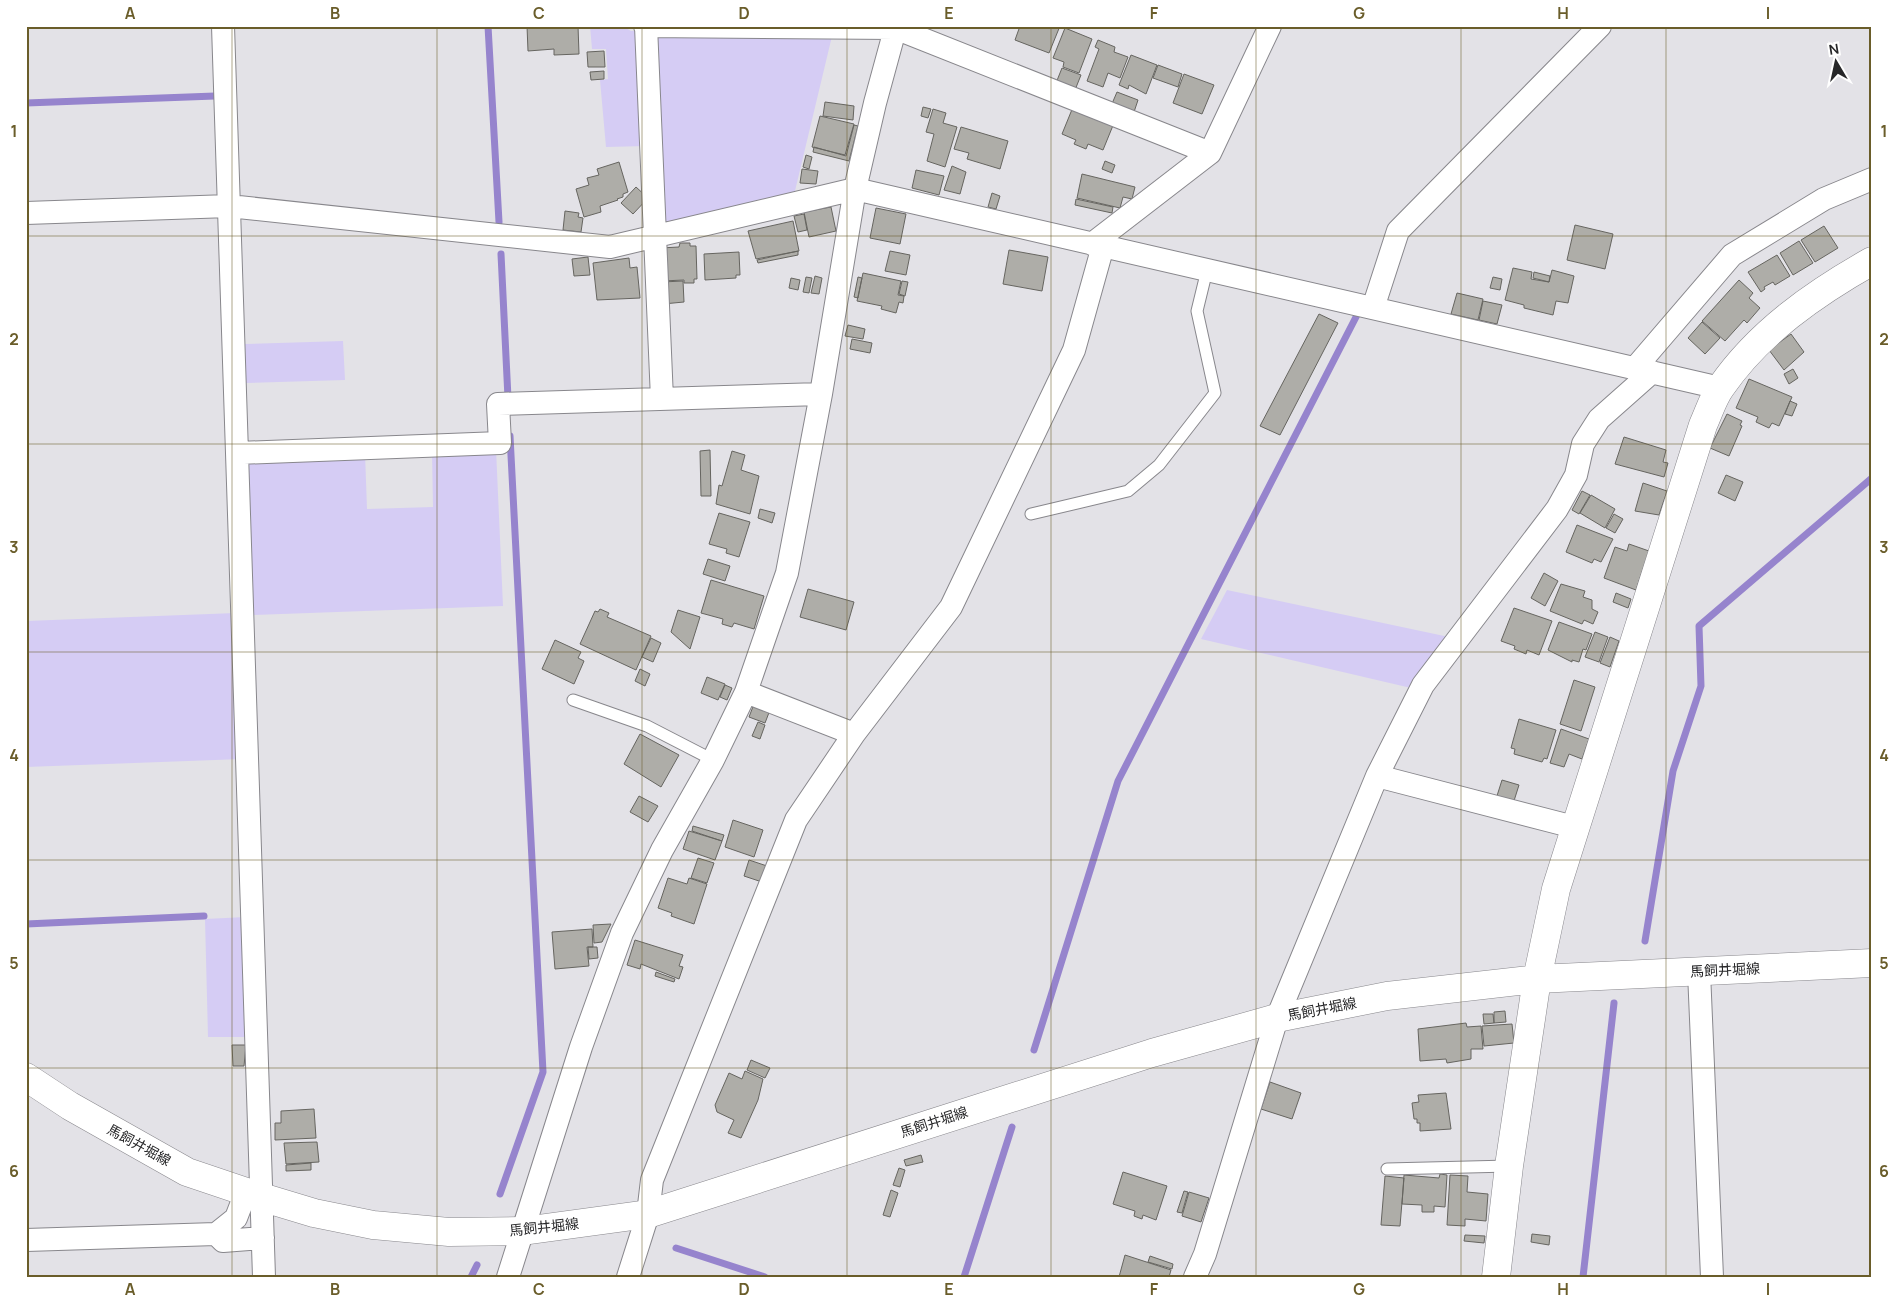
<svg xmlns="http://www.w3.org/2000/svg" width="1898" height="1303" font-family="Manrope,'Noto Sans JP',sans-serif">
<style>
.green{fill:#d5ccf4}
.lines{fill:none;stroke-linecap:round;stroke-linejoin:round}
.stream{stroke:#9684cd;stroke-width:7}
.building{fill:#aeada8;stroke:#666560}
.lane-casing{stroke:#88878c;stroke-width:13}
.street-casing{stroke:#88878c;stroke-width:24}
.secondary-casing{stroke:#88878c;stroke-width:29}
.lane{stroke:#fff;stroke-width:11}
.street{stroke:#fff;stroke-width:22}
.secondary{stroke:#fff;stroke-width:28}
.grid{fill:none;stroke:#6a5d2a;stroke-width:1;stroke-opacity:0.55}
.labels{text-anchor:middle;stroke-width:4.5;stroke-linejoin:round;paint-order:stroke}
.street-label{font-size:14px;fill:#272729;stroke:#fff}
.neatline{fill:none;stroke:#6a5d2a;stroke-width:2}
.grid-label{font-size:16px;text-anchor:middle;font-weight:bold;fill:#6a5d2a}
</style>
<rect width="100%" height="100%" fill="#e3e2e7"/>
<path class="green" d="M 590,26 L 622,26 L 631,31 L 640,31 L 646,146 L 606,147 L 600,80 L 608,79 L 606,49 L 592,49 Z
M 652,31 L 833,32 L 794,195 L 660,227 Z
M 343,341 L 345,380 L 246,383 L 245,344 Z
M 496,449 L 503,606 L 252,615 L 246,457 L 365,453 L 367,509 L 433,507 L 432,451 Z
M 1227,590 L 1449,637 L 1411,688 L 1201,639 Z
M 236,613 L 242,759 L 26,767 L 26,621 Z
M 246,917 L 250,1037 L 208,1037 L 205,919 Z"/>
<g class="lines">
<path class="stream" d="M 488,26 L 499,222
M 26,103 L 215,96
M 501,254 L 508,398
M 26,924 L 204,916
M 1645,941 L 1673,771 L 1701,686 L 1699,626 L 1872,478
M 1034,1050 L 1118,781 L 1356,317
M 500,1194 L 543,1072 L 510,436
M 676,1248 L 765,1277
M 471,1277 L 477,1265
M 964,1277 L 1012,1127
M 1583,1277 L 1614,1003"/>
</g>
<path class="building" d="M 527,26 L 578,26 L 579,54 L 554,55 L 554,49 L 528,51 Z
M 1020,26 L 1060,26 L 1049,53 L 1015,40 Z
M 1065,28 L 1092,39 L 1079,73 L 1063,67 L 1064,62 L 1053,58 Z
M 1098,40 L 1115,47 L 1114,52 L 1128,57 L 1120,78 L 1108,73 L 1103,87 L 1087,81 L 1099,49 L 1095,47 Z
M 604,51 L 605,67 L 588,67 L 587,52 Z
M 1131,55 L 1157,65 L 1146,94 L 1129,85 L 1128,89 L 1119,85 Z
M 1158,65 L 1182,74 L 1178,87 L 1153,78 Z
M 1062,68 L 1081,75 L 1075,90 L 1056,83 Z
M 604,71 L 604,79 L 591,80 L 590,72 Z
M 1184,74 L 1214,85 L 1202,114 L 1173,103 Z
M 1117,92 L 1138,100 L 1133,115 L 1111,106 Z
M 825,102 L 854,106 L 853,120 L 823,116 Z
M 923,107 L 931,109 L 928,118 L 921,116 Z
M 1073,107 L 1114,123 L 1103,150 L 1088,144 L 1086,149 L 1074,144 L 1076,140 L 1062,134 Z
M 933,109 L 946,113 L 943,123 L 957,127 L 945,167 L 927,161 L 934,134 L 926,132 Z
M 820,116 L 854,124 L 845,155 L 812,147 Z
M 854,125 L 858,126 L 849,161 L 813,152 L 814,147 L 846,156 Z
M 961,127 L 1008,141 L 1000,169 L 967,159 L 969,153 L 954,149 Z
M 806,155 L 812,157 L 809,169 L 803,167 Z
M 1105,161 L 1115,165 L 1112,173 L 1102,169 Z
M 619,162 L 628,192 L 623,194 L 623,197 L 617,199 L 618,200 L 600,206 L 601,212 L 584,217 L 576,189 L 589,185 L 587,178 L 599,175 L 597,169 Z
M 952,166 L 966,172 L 960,194 L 944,190 Z
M 802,169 L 818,171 L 816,184 L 800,183 Z
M 916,170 L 944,176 L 939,195 L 912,188 Z
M 1082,174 L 1135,187 L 1132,199 L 1123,197 L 1120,208 L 1077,198 Z
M 636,187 L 648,198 L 633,214 L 621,203 Z
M 992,193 L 1000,196 L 996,209 L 988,207 Z
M 1076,199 L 1113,207 L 1112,213 L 1075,205 Z
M 831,207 L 836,231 L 809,237 L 804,212 Z
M 876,208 L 906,214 L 900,244 L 870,238 Z
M 565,211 L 579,213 L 578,217 L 583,218 L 581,232 L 563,230 Z
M 804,214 L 807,230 L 798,232 L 794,216 Z
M 793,221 L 799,251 L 756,259 L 748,231 Z
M 1575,225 L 1613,234 L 1605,269 L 1567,260 Z
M 1824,226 L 1838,248 L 1815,262 L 1801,240 Z
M 1799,241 L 1813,263 L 1793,275 L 1780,253 Z
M 680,243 L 690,243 L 690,246 L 696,246 L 697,279 L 694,279 L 694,283 L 684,283 L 684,280 L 662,281 L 660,248 L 679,247 Z
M 1009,250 L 1048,257 L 1042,291 L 1003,284 Z
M 798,251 L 798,255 L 758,263 L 757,260 Z
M 890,251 L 910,255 L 906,275 L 885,271 Z
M 739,252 L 740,275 L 736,275 L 736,278 L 705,280 L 704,254 Z
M 1777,255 L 1790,276 L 1775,285 L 1773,282 L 1764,287 L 1765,289 L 1761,292 L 1748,272 Z
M 588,257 L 590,275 L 574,276 L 572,259 Z
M 629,258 L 630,268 L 637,267 L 640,298 L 597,300 L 593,263 Z
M 1513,268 L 1532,272 L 1531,279 L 1549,282 L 1552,270 L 1574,276 L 1568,303 L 1556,301 L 1553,315 L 1524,308 L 1524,305 L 1505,300 Z
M 1534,272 L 1550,276 L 1549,282 L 1533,278 Z
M 863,273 L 901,281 L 898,295 L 904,296 L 903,303 L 899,302 L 896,313 L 881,309 L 882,306 L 857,301 Z
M 815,276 L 822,278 L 819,294 L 811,293 Z
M 806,277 L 812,278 L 809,293 L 803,292 Z
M 858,277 L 862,278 L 858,298 L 854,297 Z
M 1493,277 L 1502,279 L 1500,290 L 1490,288 Z
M 791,278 L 800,280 L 798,290 L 789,288 Z
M 1739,280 L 1753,293 L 1749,298 L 1760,308 L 1747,323 L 1744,320 L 1725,341 L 1702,321 Z
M 683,281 L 684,302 L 663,304 L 662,282 Z
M 902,281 L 908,282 L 905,296 L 899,294 Z
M 1457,293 L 1483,299 L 1478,320 L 1451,314 Z
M 1483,301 L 1502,305 L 1497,324 L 1479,320 Z
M 1319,314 L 1338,323 L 1280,435 L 1260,426 Z
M 1702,322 L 1720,338 L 1705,354 L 1688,338 Z
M 848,325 L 865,329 L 863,339 L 845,336 Z
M 1791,334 L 1804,352 L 1784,370 L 1769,350 Z
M 852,339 L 872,343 L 870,353 L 850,349 Z
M 1793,369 L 1798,378 L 1789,384 L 1784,374 Z
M 1749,379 L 1792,397 L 1779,426 L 1772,423 L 1769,428 L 1756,422 L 1758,417 L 1736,408 Z
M 1790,401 L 1797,404 L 1792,416 L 1785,414 Z
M 1727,414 L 1742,421 L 1740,425 L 1742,426 L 1729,456 L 1710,448 Z
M 1624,437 L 1666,450 L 1663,462 L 1668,463 L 1664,477 L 1615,464 Z
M 710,450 L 711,496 L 701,496 L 700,451 Z
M 732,451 L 745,455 L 741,470 L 759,476 L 750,514 L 716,504 L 719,485 L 722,486 Z
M 1726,475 L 1743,482 L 1735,501 L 1718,493 Z
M 1643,483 L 1667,491 L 1659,515 L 1635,511 Z
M 1582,491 L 1590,495 L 1579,514 L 1572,510 Z
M 1591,495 L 1615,509 L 1605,528 L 1580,513 Z
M 760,509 L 775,513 L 772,523 L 758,518 Z
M 719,513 L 750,522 L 739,557 L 726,553 L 727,549 L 709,544 Z
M 1614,514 L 1623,519 L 1615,533 L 1606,528 Z
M 1577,525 L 1613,539 L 1601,562 L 1594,559 L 1592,563 L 1566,552 Z
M 1629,544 L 1649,551 L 1636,590 L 1604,578 L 1615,547 L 1627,551 Z
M 708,559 L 730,566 L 725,581 L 703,574 Z
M 1544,573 L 1558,581 L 1545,606 L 1531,598 Z
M 711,580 L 764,596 L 754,629 L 734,623 L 732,627 L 722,624 L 723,619 L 701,613 Z
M 1561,584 L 1585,591 L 1583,597 L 1592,600 L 1592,609 L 1598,612 L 1593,624 L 1584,620 L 1582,624 L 1550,611 Z
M 808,589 L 854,602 L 846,630 L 800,617 Z
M 1616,593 L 1631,599 L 1628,608 L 1613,602 Z
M 1514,608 L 1552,621 L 1539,655 L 1527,650 L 1526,654 L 1514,649 L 1515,646 L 1501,641 Z
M 600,609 L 609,613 L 607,617 L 651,636 L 636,670 L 580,644 L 595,611 L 598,612 Z
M 678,610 L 700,617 L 690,649 L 671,632 Z
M 1559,622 L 1592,634 L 1586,650 L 1583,649 L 1579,662 L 1572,660 L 1572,662 L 1548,650 Z
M 1595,632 L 1608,637 L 1599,662 L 1585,657 Z
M 1610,637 L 1619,641 L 1610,667 L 1600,663 Z
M 651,638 L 661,643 L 653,662 L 642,657 Z
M 555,640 L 581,652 L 578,658 L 584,661 L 574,684 L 542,669 Z
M 640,669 L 650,674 L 645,686 L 635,681 Z
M 707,677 L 725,684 L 718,700 L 701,693 Z
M 1574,680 L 1595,687 L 1581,731 L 1560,724 Z
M 725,685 L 732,688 L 727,700 L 720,697 Z
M 754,704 L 770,710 L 765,723 L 749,717 Z
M 1519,719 L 1556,730 L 1547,759 L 1544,758 L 1542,762 L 1514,754 L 1515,749 L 1511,748 Z
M 758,722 L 765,725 L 760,739 L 752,736 Z
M 1561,729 L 1589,739 L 1582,759 L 1569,754 L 1564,767 L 1550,763 Z
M 640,734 L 679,755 L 661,787 L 624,764 Z
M 1502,780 L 1519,785 L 1513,804 L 1496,799 Z
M 639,796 L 658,806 L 648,822 L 630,812 Z
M 733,820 L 763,830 L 754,857 L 725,847 Z
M 693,826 L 724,835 L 722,841 L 692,831 Z
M 689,831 L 722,841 L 715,860 L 683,849 Z
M 698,858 L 714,863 L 707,883 L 691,878 Z
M 749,860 L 767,866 L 762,882 L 744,876 Z
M 668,878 L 687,884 L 689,878 L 707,884 L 694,924 L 671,916 L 672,913 L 658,908 Z
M 611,924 L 602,942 L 594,943 L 593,925 Z
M 592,929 L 593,947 L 587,947 L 589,966 L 555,969 L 552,932 Z
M 635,940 L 683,955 L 679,966 L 683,967 L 679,979 L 641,964 L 640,969 L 627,965 Z
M 588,947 L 597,947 L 598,958 L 589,959 Z
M 656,972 L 675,979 L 674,982 L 655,976 Z
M 1505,1011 L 1506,1022 L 1494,1023 L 1494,1012 Z
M 1483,1014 L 1493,1014 L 1494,1023 L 1484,1024 Z
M 1466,1023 L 1467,1027 L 1481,1026 L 1483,1049 L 1471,1049 L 1471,1059 L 1447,1063 L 1446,1059 L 1420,1061 L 1418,1029 Z
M 1512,1024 L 1514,1043 L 1484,1046 L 1482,1026 Z
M 232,1045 L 246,1045 L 244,1066 L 233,1066 Z
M 751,1060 L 770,1068 L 765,1078 L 747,1070 Z
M 745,1071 L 763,1079 L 758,1100 L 741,1138 L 728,1133 L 734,1120 L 717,1112 L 715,1105 L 729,1073 L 742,1079 Z
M 1270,1082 L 1301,1093 L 1292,1119 L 1261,1109 Z
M 1446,1093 L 1451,1129 L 1420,1131 L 1420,1123 L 1417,1123 L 1417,1119 L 1414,1119 L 1412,1103 L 1419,1102 L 1418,1095 Z
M 314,1109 L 316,1138 L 275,1140 L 275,1123 L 281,1123 L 281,1111 Z
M 317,1142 L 319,1162 L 286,1164 L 284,1143 Z
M 921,1155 L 923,1162 L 906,1166 L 904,1160 Z
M 311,1163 L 311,1170 L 286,1171 L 286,1165 Z
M 899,1168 L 905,1170 L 900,1187 L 893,1185 Z
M 1123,1172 L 1167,1186 L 1156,1220 L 1143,1215 L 1142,1219 L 1134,1216 L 1135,1211 L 1113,1204 Z
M 1440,1174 L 1447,1175 L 1445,1207 L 1434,1206 L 1434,1212 L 1422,1212 L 1422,1205 L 1402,1204 L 1404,1175 L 1439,1178 Z
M 1450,1175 L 1468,1176 L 1467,1192 L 1488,1194 L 1486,1221 L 1465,1219 L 1465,1226 L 1447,1225 Z
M 1385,1176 L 1404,1178 L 1400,1226 L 1381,1225 Z
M 891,1190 L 898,1193 L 890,1217 L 883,1215 Z
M 1184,1191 L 1188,1192 L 1182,1213 L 1177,1212 Z
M 1189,1192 L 1209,1198 L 1201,1222 L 1182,1216 Z
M 1532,1234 L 1550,1236 L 1549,1245 L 1531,1242 Z
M 1465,1235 L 1485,1236 L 1484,1243 L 1464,1241 Z
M 1125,1255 L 1171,1270 L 1169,1277 L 1119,1277 Z
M 1150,1256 L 1173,1264 L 1172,1269 L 1148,1262 Z"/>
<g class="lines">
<defs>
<path id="lane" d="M 1031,514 L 1128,491 L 1159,465 L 1215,393 L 1197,311 L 1207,270
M 573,700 L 647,726 L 713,760
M 1387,1169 L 1509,1166"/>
<path id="street" d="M 223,26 L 264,1277
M 645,26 L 895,28 L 1210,153
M 646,26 L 662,399
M 26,213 L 229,206 L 610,247 L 855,189 L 1720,388
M 1092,244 L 1210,153 L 1270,26
M 1373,308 L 1398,231 L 1600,26
M 1635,368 L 1732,255 L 1824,199 L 1872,179
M 238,453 L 500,443 L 498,404 L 821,394
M 746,692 L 854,734
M 1377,776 L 1574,827
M 1699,972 L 1712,1277
M 216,1234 L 223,1241 L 263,1238
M 26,1240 L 216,1234 L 236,1218 L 246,1192
M 508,1277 L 581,1047 L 622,933 L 662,850 L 713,760 L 746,692 L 787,573 L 821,394 L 855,189 L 875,103 L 896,26
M 628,1277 L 648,1214 L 652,1180 L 796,820 L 854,734 L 951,607 L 1074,350 L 1103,246
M 1195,1277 L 1205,1254 L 1277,1018 L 1377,776 L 1423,685 L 1557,509 L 1576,475 L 1583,444 L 1599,419 L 1652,372"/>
<path id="secondary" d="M 26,1077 L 70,1106 L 187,1172 L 261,1197 L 314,1213 L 373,1225 L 449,1232 L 523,1231 L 648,1214 L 1152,1053 L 1277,1018 L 1387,996 L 1537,979 L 1872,963
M 1496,1277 L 1509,1166 L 1537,979 L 1556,889 L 1703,425 C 1709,412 1713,398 1721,387 C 1759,332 1815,293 1872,261"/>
</defs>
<use href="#lane" class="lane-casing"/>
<use href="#street" class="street-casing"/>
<use href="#secondary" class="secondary-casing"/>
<use href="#lane" class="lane"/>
<use href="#street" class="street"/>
<use href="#secondary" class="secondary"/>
</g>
<path class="grid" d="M 232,26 L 232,1277M 437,26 L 437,1277M 642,26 L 642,1277M 847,26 L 847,1277M 1051,26 L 1051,1277M 1256,26 L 1256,1277M 1461,26 L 1461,1277M 1666,26 L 1666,1277M 26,236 L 1872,236M 26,444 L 1872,444M 26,652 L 1872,652M 26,860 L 1872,860M 26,1068 L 1872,1068"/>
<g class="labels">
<g class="street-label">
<text transform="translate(1725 970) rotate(-3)" y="5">馬飼井堀線</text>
<text transform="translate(1322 1009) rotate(-11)" y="5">馬飼井堀線</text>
<text transform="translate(934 1122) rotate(-18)" y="5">馬飼井堀線</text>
<text transform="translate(139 1145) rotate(29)" y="5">馬飼井堀線</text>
<text transform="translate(544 1227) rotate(-6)" y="5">馬飼井堀線</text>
</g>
</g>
<rect width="1898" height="1303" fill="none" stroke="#ffffff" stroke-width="55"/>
<g transform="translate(1836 62) rotate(351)" stroke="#ffffff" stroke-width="4" paint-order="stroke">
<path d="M0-4L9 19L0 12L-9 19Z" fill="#272729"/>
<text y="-8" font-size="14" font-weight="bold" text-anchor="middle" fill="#272729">N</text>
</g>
<rect x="28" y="28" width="1842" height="1248" class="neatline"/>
<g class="grid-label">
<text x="130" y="19">A</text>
<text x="335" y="19">B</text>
<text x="539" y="19">C</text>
<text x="744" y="19">D</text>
<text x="949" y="19">E</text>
<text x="1154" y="19">F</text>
<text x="1359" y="19">G</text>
<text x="1563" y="19">H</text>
<text x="1768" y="19">I</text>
<text x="14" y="137">1</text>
<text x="1884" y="137">1</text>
<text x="14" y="345">2</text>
<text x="1884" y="345">2</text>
<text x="14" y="553">3</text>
<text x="1884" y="553">3</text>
<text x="14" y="761">4</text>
<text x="1884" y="761">4</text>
<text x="14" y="969">5</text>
<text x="1884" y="969">5</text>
<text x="14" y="1177">6</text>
<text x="1884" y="1177">6</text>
<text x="130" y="1295">A</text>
<text x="335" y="1295">B</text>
<text x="539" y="1295">C</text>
<text x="744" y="1295">D</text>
<text x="949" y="1295">E</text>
<text x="1154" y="1295">F</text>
<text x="1359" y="1295">G</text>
<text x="1563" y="1295">H</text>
<text x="1768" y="1295">I</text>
</g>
</svg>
